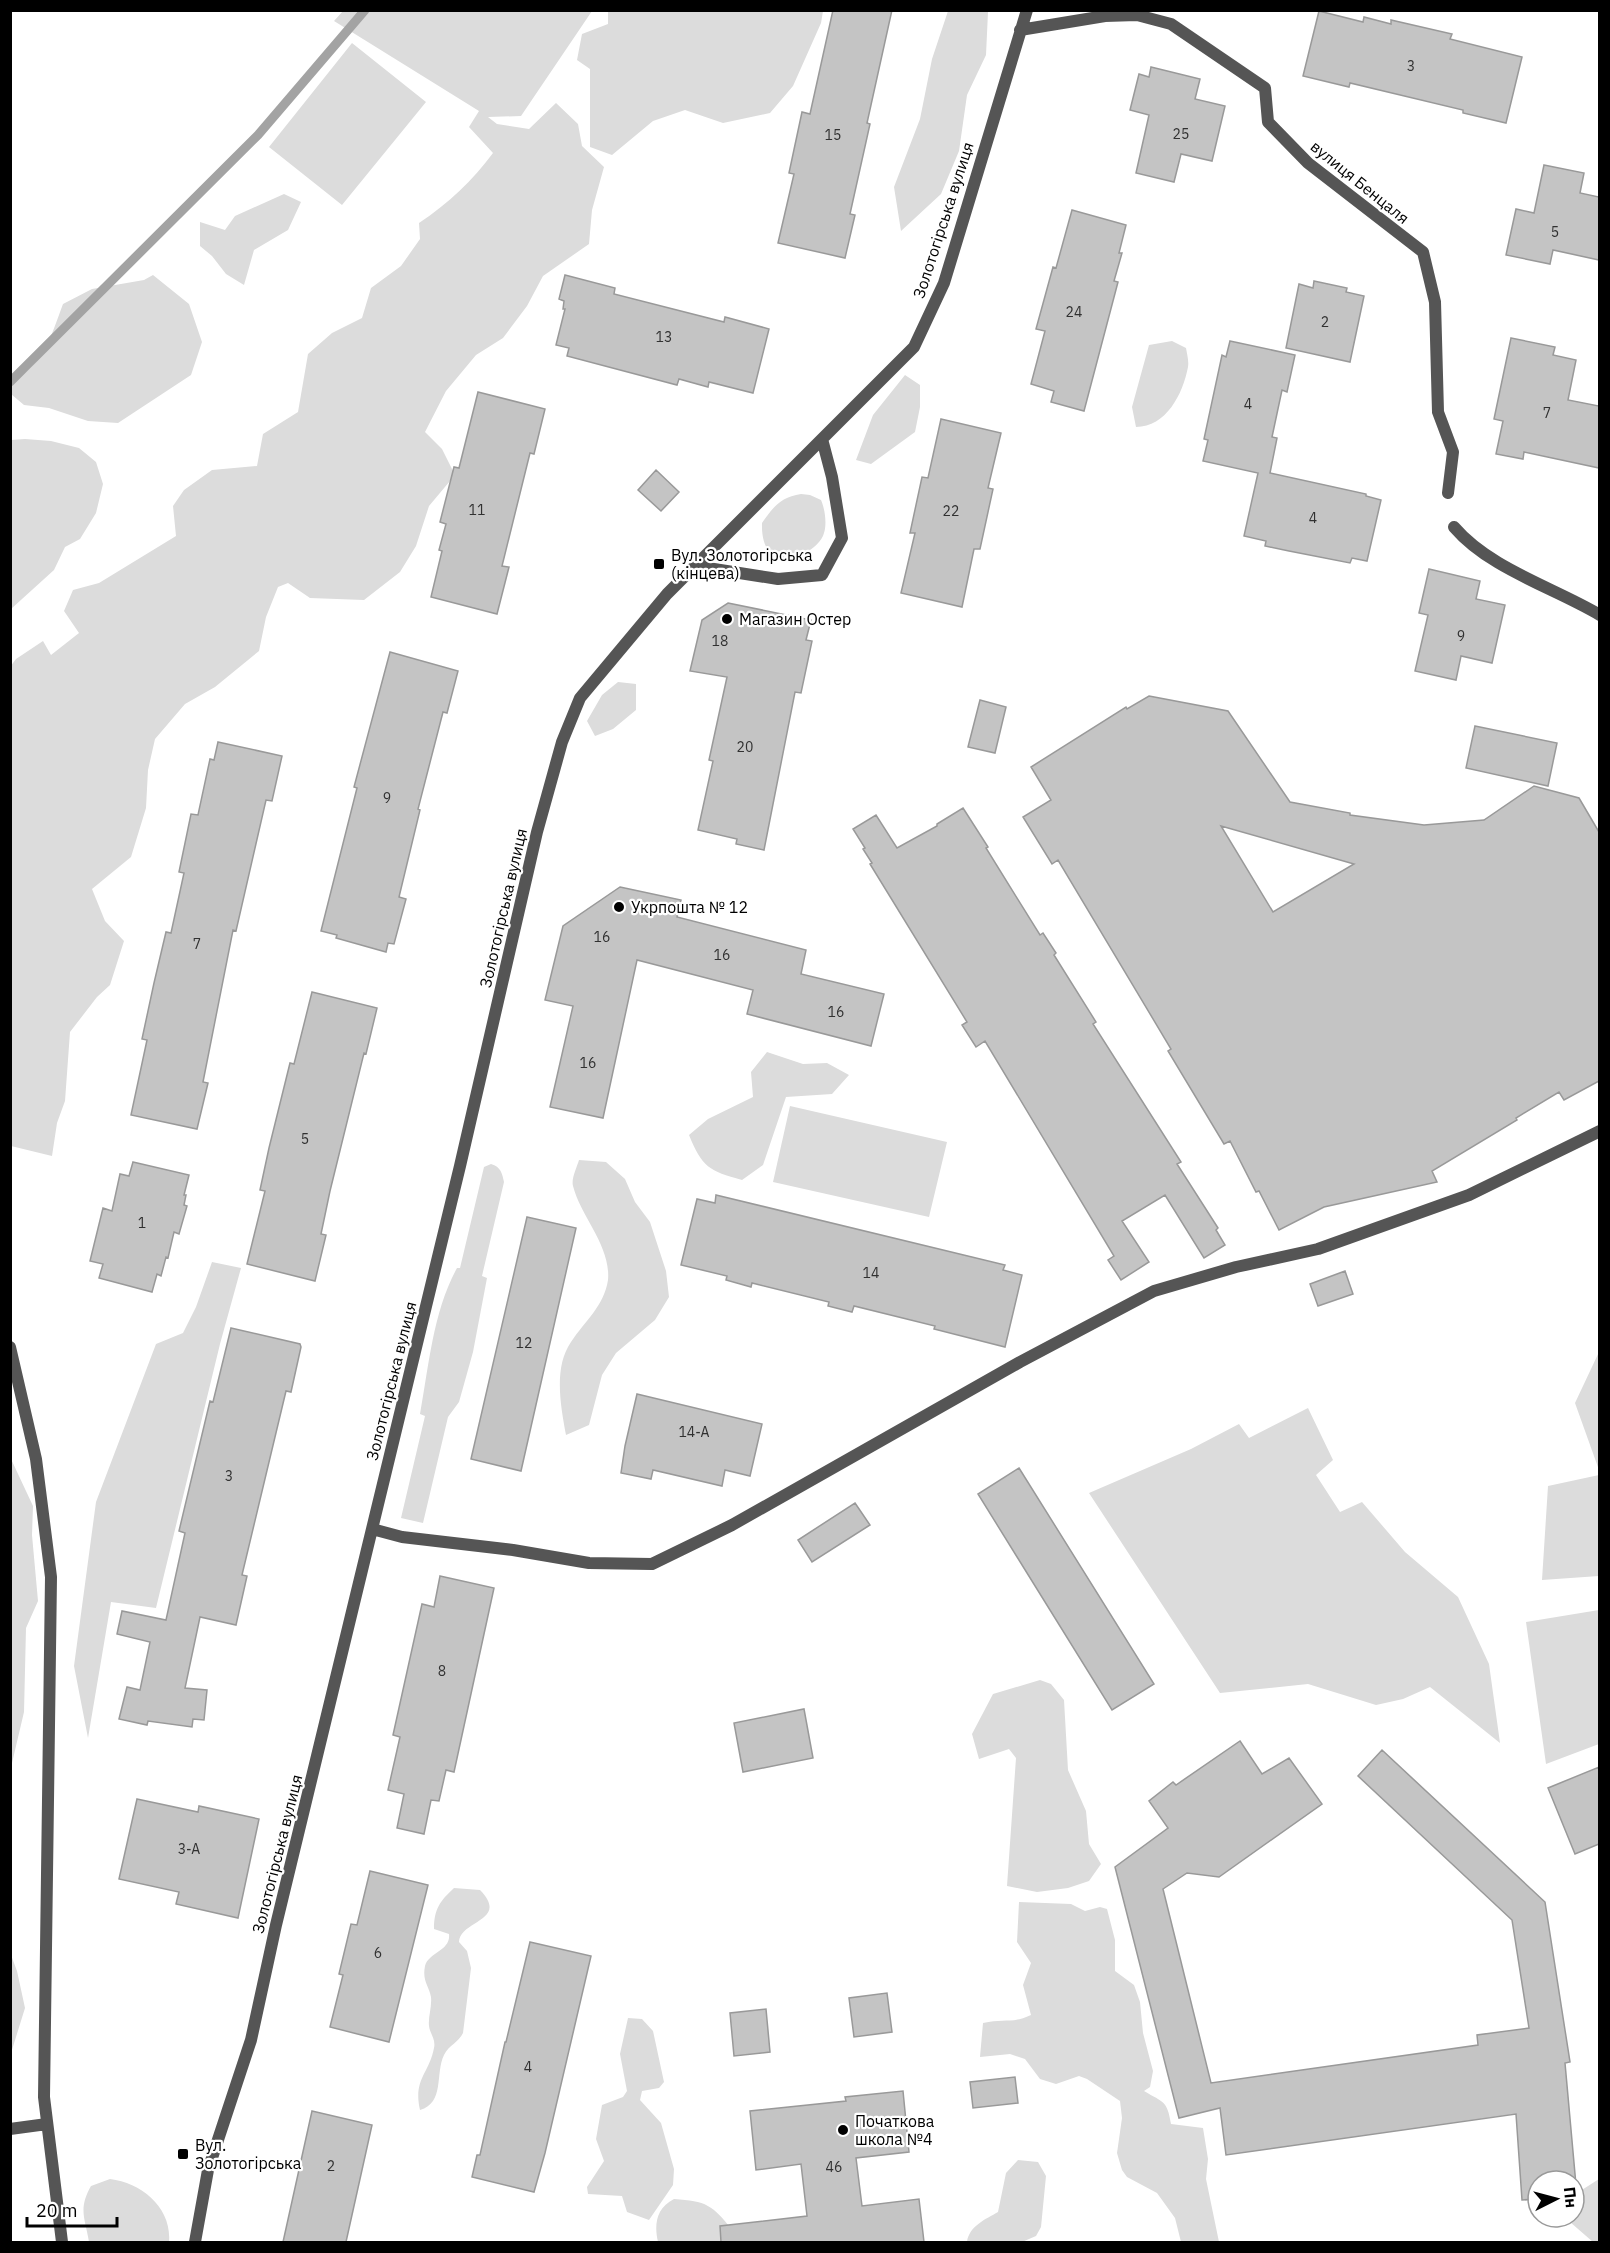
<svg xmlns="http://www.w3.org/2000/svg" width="1610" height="2253" font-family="'IBM Plex Sans',sans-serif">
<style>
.green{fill:#dcdcdc}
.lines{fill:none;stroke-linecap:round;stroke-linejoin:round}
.stream{stroke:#a3a3a3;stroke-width:9}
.building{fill:#c4c4c4;stroke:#999;stroke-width:1.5;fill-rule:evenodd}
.street{stroke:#555;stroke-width:12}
.poi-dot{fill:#000;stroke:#fff;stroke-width:2}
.labels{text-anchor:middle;stroke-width:4.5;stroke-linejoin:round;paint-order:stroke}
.number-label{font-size:14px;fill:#313131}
.street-label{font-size:16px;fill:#000;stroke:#fff}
.poi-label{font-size:16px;fill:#000;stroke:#fff;text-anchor:start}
</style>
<rect width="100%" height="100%" fill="#fff"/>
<path class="green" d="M 343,11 L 592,11 L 521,116 L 488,117 L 497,124 L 529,129 L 556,103 L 578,124 L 582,146 L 604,167 L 592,210 L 589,244 L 543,276 L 527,306 L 503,338 L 476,355 L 446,391 L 425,432 L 442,449 L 455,475 L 429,506 L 416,546 L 400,572 L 364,600 L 310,598 L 288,583 L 278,587 L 266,617 L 259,651 L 215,687 L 185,704 L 155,739 L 148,770 L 146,808 L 131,857 L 92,889 L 105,921 L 124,941 L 110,985 L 97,997 L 70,1032 L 65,1101 L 57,1123 L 52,1156 L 11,1146 L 10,667 L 16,659 L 43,641 L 51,655 L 79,633 L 64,611 L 73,590 L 99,583 L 176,536 L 173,506 L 184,490 L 212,470 L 257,466 L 263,434 L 298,412 L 308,354 L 332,333 L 362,318 L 371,288 L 401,266 L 420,239 L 419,223 C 449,203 472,181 493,153 L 469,127 L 479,111 L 334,21 Z
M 608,11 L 608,10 L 823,11 L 821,23 L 793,86 L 770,113 L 723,123 L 685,110 L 653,121 L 612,155 L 590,147 L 590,69 L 577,60 L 582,34 L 608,24 Z
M 948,11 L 993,11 L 988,12 L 986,55 L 967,95 L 959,151 L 941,194 L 901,231 L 894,187 L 920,119 L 932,59 Z
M 352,43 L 426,102 L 342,205 L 269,147 Z
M 284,194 L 301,202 L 288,230 L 254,250 L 244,285 L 226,274 L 212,256 L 200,246 L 200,222 L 225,230 L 235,216 Z
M 153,275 L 189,304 L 202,342 L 191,375 L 118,423 L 88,421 L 49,408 L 24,405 L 11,394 L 11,380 C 43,369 52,333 63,304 L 92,289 L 144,280 Z
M 1172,341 L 1186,348 C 1187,354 1189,361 1188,367 C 1183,394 1166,427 1136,427 L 1132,407 L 1149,345 Z
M 905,375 L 920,385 L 920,407 L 915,432 L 871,464 L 856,460 L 873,415 Z
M 25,439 L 51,441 L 79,448 L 96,462 L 103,484 L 96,513 L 80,539 L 65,547 L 54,570 L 11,609 L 11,440 Z
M 801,494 L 810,495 L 821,500 C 825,509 827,524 824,533 C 822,541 813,549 805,553 C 777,566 761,554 762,523 C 773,507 781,497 801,494 Z
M 618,682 L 636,684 L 636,710 L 613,729 L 595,736 L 587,721 L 602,695 Z
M 767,1052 L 803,1064 L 827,1063 L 849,1075 L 832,1094 L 786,1097 L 763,1165 L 742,1180 C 709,1171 702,1167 689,1135 L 708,1119 L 753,1097 L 751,1072 Z
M 790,1106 L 947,1142 L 929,1217 L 773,1182 Z
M 579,1160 L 606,1162 L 625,1179 L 635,1202 L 650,1222 L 666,1271 L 669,1297 L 655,1320 L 616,1353 L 602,1375 L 589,1425 L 566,1435 C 561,1407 553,1368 571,1342 C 585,1321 604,1306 608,1280 C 611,1246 581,1217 573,1186 C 571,1179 577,1167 579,1160 Z
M 491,1164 C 501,1167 502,1173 504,1182 L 482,1276 L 487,1278 L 473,1352 L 459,1402 L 448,1417 L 423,1523 L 401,1518 L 425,1416 L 420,1414 C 429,1365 433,1312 457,1268 L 460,1268 L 484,1167 Z
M 212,1262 L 241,1268 L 220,1344 L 156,1608 L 111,1602 L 88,1738 L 74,1666 L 96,1502 L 156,1344 L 183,1333 L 196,1307 Z
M 1599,1352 L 1599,1470 L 1575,1403 Z
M 1308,1408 L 1333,1460 L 1316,1475 L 1340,1512 L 1362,1502 L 1405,1552 L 1458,1597 L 1489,1664 L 1500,1743 L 1430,1687 L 1403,1699 L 1376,1705 L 1308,1684 L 1220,1693 L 1089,1493 L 1191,1449 L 1239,1424 L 1249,1438 Z
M 11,1459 L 33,1506 L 32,1535 L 38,1601 L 26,1628 L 24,1712 L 12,1763 L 11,1798 Z
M 1599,1475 L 1599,1576 L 1542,1580 L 1548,1486 Z
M 1599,1610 L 1599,1744 L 1546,1764 L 1526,1622 Z
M 1040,1680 L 1051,1684 L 1064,1700 L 1068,1770 L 1086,1811 L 1089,1844 L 1101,1864 L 1089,1881 L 1068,1888 L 1037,1892 L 1007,1886 L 1016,1758 L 1009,1749 L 979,1759 L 972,1734 L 993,1694 Z
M 454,1888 L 480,1890 C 510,1921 460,1920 459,1942 L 467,1951 L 471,1968 L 463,2033 C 459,2042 449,2045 444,2055 C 435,2073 445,2103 420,2110 C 413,2079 429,2074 434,2048 C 436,2039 430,2034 429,2026 C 428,2017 432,2007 431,1997 C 429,1986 422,1981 425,1966 C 429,1952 451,1951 449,1934 L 434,1929 C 434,1909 440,1901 454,1888 Z
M 1019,1902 L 1071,1904 L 1085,1911 L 1100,1907 L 1107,1909 L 1115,1940 L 1115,1971 L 1134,1985 L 1140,2002 L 1143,2033 L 1153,2071 L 1150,2087 L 1144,2091 C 1164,2103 1167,2100 1171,2124 L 1203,2128 L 1208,2159 L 1206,2179 L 1219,2242 L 1181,2242 L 1175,2218 L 1157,2193 L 1127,2177 L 1122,2170 L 1117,2153 L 1122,2118 L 1120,2101 L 1087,2079 L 1079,2076 L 1056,2084 L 1040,2079 L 1025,2059 L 1010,2054 L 980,2057 L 983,2023 C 1004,2018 1012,2024 1031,2015 L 1023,1985 L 1031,1963 L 1017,1942 Z
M 11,1955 L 17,1971 L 25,2008 L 11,2053 Z
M 628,2018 L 642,2019 L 653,2031 L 664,2082 L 659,2088 L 642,2091 L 640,2100 L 661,2123 L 674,2169 L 673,2185 L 649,2220 L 627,2212 L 622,2196 L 588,2194 L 587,2187 L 604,2161 L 596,2139 L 602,2105 L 623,2097 L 627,2091 L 620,2054 Z
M 1018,2160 L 1038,2162 L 1046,2176 L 1041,2227 L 1036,2236 L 1022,2242 L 967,2242 C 969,2226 986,2219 998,2212 L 1006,2173 Z
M 110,2179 C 142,2183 172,2208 169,2242 L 89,2242 C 85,2218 78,2209 91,2186 Z
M 1599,2179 L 1599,2242 L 1593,2242 L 1570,2222 L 1570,2217 L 1574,2217 L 1574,2195 Z
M 674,2199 C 706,2201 713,2205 732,2230 L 726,2242 L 658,2242 C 654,2225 656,2208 674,2199 Z"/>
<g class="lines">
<path class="stream" d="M 10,382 L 258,135 L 365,10"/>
</g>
<path class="building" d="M 833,10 L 892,10 L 867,123 L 870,124 L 850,214 L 855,215 L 845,258 L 778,243 L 794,174 L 789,173 L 802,112 L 810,114 Z
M 1319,11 L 1363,22 L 1364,17 L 1391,24 L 1391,20 L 1452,34 L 1450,39 L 1522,57 L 1506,123 L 1463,113 L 1463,110 L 1350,83 L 1349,87 L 1303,76 Z
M 1151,67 L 1200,79 L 1195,99 L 1225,106 L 1212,161 L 1181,154 L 1174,182 L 1136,173 L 1149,115 L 1130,110 L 1139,74 L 1149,77 Z
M 1544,165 L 1584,173 L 1580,193 L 1599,197 L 1599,260 L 1553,250 L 1550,264 L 1506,255 L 1516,209 L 1534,213 Z
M 1072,210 L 1126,225 L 1119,253 L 1122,253 L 1114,281 L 1118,282 L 1084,411 L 1051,402 L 1054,391 L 1031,384 L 1045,331 L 1036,329 L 1053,267 L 1056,268 Z
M 565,275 L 615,288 L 614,294 L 724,322 L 725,317 L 769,329 L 753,393 L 709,382 L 708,387 L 679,379 L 677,385 L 567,356 L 569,348 L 556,345 L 565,309 L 563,309 L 564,301 L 559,299 Z
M 1314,281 L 1347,288 L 1346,292 L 1364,296 L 1350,362 L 1286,348 L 1299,284 L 1313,288 Z
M 1511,338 L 1555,347 L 1553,355 L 1576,360 L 1568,400 L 1599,406 L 1599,468 L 1524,452 L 1523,459 L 1496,454 L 1503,421 L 1494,419 Z
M 1230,341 L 1295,355 L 1287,392 L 1282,390 L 1272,437 L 1277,438 L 1270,473 L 1366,494 L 1366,496 L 1381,500 L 1367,561 L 1352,558 L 1350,563 L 1289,551 L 1265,546 L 1266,541 L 1244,536 L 1258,473 L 1203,461 L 1208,440 L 1204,439 L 1222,355 L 1226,357 Z
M 478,392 L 545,409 L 534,454 L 530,453 L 502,566 L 509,567 L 497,614 L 431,597 L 442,551 L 439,550 L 446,524 L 440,522 L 454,467 L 459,468 Z
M 941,419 L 1001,433 L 988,488 L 993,489 L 980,549 L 974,549 L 962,607 L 901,593 L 915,533 L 910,533 L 922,477 L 928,478 Z
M 656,470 L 679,492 L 661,511 L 638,490 Z
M 1429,569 L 1480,581 L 1476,599 L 1505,605 L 1492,663 L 1461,656 L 1456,680 L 1415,671 L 1428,615 L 1419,613 Z
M 728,603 L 811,620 L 806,640 L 812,641 L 801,693 L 795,692 L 764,850 L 736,844 L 737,839 L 698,830 L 713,761 L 709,760 L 727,677 L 690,671 L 702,620 Z
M 390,652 L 458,671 L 447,713 L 443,712 L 418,809 L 420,810 L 399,897 L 406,899 L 394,944 L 388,943 L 386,952 L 336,938 L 337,935 L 321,931 L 357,788 L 354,787 Z
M 1149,696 L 1228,711 L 1290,802 L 1350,813 L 1350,815 L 1424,825 L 1484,820 L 1534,786 L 1579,798 L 1599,832 L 1599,1081 L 1564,1100 L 1559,1092 L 1516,1118 L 1517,1120 L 1432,1171 L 1437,1182 L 1324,1207 L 1279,1230 L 1259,1191 L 1256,1192 L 1230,1141 L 1224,1144 L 1168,1051 L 1171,1049 L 1058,860 L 1052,864 L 1023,817 L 1051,800 L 1031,767 L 1126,707 L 1127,709 ZM 1221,826 L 1354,864 L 1273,912 Z
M 980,700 L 1006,707 L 995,753 L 968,747 Z
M 1475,726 L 1557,743 L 1548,786 L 1466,768 Z
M 218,742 L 282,756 L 272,801 L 266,800 L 236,931 L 233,930 L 203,1082 L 208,1083 L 197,1129 L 131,1115 L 147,1040 L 142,1039 L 154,983 L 166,932 L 171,933 L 184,873 L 179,872 L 191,814 L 198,815 L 210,759 L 214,760 Z
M 963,808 L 988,847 L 986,848 L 1040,935 L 1043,933 L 1056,953 L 1054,955 L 1096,1022 L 1093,1024 L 1181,1162 L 1177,1164 L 1218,1228 L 1216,1230 L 1225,1245 L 1204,1258 L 1165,1195 L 1122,1221 L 1149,1262 L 1121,1280 L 1108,1260 L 1114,1256 L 985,1041 L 976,1047 L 962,1025 L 967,1022 L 870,864 L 872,863 L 863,849 L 865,848 L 853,829 L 876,815 L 897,848 L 937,826 L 937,824 Z
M 620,887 L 681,900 L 677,917 L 806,950 L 801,974 L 884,994 L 871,1046 L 747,1014 L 753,990 L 637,960 L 603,1118 L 550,1107 L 573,1006 L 545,1000 L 563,926 Z
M 312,992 L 377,1008 L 366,1054 L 364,1053 L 330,1191 L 321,1234 L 326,1235 L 315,1281 L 247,1264 L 265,1191 L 260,1190 L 269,1148 L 290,1063 L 294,1064 Z
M 133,1162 L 189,1175 L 184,1195 L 186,1195 L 184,1205 L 187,1206 L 179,1234 L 174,1232 L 168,1258 L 166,1257 L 161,1276 L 157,1274 L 152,1292 L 99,1278 L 103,1264 L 90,1261 L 103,1208 L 112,1211 L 120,1174 L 129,1176 Z
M 716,1195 L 1005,1265 L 1003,1270 L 1022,1275 L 1005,1347 L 934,1329 L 935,1326 L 854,1306 L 852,1312 L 828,1306 L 829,1302 L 752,1283 L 751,1287 L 726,1280 L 727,1276 L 681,1265 L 697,1199 L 715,1203 Z
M 527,1217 L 576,1228 L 521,1471 L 471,1459 Z
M 1345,1271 L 1353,1294 L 1318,1306 L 1310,1284 Z
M 231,1328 L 300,1344 L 301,1347 L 291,1392 L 286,1391 L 242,1575 L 247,1576 L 236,1625 L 200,1617 L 185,1688 L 207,1690 L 204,1720 L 193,1719 L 192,1727 L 148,1721 L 147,1725 L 119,1719 L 127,1687 L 140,1690 L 150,1642 L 117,1634 L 122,1611 L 166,1620 L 185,1533 L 179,1531 L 210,1401 L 213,1402 Z
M 637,1394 L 762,1424 L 750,1476 L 725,1470 L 722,1486 L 653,1470 L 651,1479 L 621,1473 L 625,1446 Z
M 1019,1468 L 1154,1684 L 1112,1710 L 978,1494 Z
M 855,1503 L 870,1525 L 812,1562 L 798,1540 Z
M 440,1576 L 494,1588 L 454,1772 L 446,1770 L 439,1801 L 431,1800 L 424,1834 L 397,1828 L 404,1794 L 388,1790 L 400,1737 L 393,1735 L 422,1604 L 434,1607 Z
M 804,1709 L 813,1758 L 743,1772 L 734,1723 Z
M 1240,1741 L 1262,1774 L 1289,1758 L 1322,1804 L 1219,1877 L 1187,1873 L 1163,1889 L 1211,2083 L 1478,2045 L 1477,2035 L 1529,2028 L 1512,1920 L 1358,1776 L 1382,1750 L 1545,1902 L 1570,2062 L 1565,2063 L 1577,2196 L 1574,2196 L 1574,2181 L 1538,2181 L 1538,2199 L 1522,2200 L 1516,2114 L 1226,2155 L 1220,2108 L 1179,2118 L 1115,1867 L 1168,1828 L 1149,1801 L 1173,1782 L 1176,1785 Z
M 1599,1767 L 1599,1844 L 1575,1854 L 1548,1788 Z
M 137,1799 L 198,1812 L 199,1806 L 259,1819 L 238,1918 L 176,1904 L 179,1892 L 119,1879 Z
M 370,1871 L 428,1885 L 389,2042 L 330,2027 L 343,1975 L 339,1974 L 351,1924 L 357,1925 Z
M 530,1942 L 591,1956 L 545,2153 L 534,2192 L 472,2177 L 477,2155 L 480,2155 L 505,2042 L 506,2042 Z
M 887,1993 L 892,2032 L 854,2037 L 849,1998 Z
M 766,2009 L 770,2052 L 734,2056 L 730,2013 Z
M 1015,2077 L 1018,2103 L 973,2108 L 970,2082 Z
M 903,2091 L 909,2152 L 856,2158 L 862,2206 L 919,2199 L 924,2242 L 721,2242 L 720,2226 L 807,2216 L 801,2164 L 756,2170 L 750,2111 L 846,2101 L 845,2097 Z
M 312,2111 L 372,2125 L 346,2242 L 283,2242 Z"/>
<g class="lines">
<path class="street" d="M 1020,30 L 1105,16 L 1137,15 L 1171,24 L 1265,88 L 1268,122 L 1308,163 L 1423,252 L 1435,302 L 1438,412 L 1453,452 L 1448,493
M 1454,527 C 1490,569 1553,587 1600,615
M 695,566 L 778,579 L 822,575 L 842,538 L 832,477 L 822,439
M 10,1347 L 36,1459 L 51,1577 L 44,2097 L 62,2242
M 372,1529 L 402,1537 L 513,1550 L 589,1563 L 652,1564 L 732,1525 L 1020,1362 L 1154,1291 L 1236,1267 L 1318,1249 L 1469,1195 L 1600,1131
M 10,2129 L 47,2124
M 195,2242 L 208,2170 L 251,2040 L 276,1925 L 460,1166 L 537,832 L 562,742 L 580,698 L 667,594 L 914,347 L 944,283 L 1027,10"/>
</g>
<g class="poi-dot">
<rect x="653" y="558" width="12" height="12" rx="3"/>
<circle cx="727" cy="619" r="6"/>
<circle cx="619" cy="907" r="6"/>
<circle cx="843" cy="2130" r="6"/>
<rect x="177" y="2148" width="12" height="12" rx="3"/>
</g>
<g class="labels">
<g class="number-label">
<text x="1411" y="71">3</text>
<text x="1181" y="139">25</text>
<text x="833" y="140">15</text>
<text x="1555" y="237">5</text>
<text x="1074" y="317">24</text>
<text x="1325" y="327">2</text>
<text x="664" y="342">13</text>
<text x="1248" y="409">4</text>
<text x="1547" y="418">7</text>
<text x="477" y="515">11</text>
<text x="951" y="516">22</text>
<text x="1313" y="523">4</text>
<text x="1461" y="641">9</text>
<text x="720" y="646">18</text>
<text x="745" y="752">20</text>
<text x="387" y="803">9</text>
<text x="602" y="942">16</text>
<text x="197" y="949">7</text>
<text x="722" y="960">16</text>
<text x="836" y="1017">16</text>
<text x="588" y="1068">16</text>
<text x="305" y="1144">5</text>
<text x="142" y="1228">1</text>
<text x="871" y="1278">14</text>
<text x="524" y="1348">12</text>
<text x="694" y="1437">14-А</text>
<text x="229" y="1481">3</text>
<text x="442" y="1676">8</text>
<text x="189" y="1854">3-А</text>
<text x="378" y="1958">6</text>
<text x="528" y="2072">4</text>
<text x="331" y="2171">2</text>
<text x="834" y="2172">46</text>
</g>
<g class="street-label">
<text transform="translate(1360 182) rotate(39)" y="6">вулиця Бенцаля</text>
<text transform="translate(943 220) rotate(-72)" y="6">Золотогірська вулиця</text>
<text transform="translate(503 908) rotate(-77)" y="6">Золотогірська вулиця</text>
<text transform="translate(391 1381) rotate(-76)" y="6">Золотогірська вулиця</text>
<text transform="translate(277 1854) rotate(-76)" y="6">Золотогірська вулиця</text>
</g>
<g class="poi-label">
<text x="671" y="561">Вул. Золотогірська<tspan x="671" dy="18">(кінцева)</tspan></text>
<text x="739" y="625">Магазин Остер</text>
<text x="631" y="913">Укрпошта № 12</text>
<text x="855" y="2127">Початкова<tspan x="855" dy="18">школа №4</tspan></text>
<text x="195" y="2151">Вул.<tspan x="195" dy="18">Золотогірська</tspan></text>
</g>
</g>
<rect width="1610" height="2253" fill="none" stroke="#000000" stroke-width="24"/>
<g transform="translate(1556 2199) rotate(84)"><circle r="28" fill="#ffffff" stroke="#999999" stroke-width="1.5"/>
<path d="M0-4.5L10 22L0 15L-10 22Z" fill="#000000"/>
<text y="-9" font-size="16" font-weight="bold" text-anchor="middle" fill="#000000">Пн</text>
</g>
<path d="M27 2217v9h90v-9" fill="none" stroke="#000000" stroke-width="3"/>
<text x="36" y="2217" font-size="18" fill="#000000" stroke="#ffffff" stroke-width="4.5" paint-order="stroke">20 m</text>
</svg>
